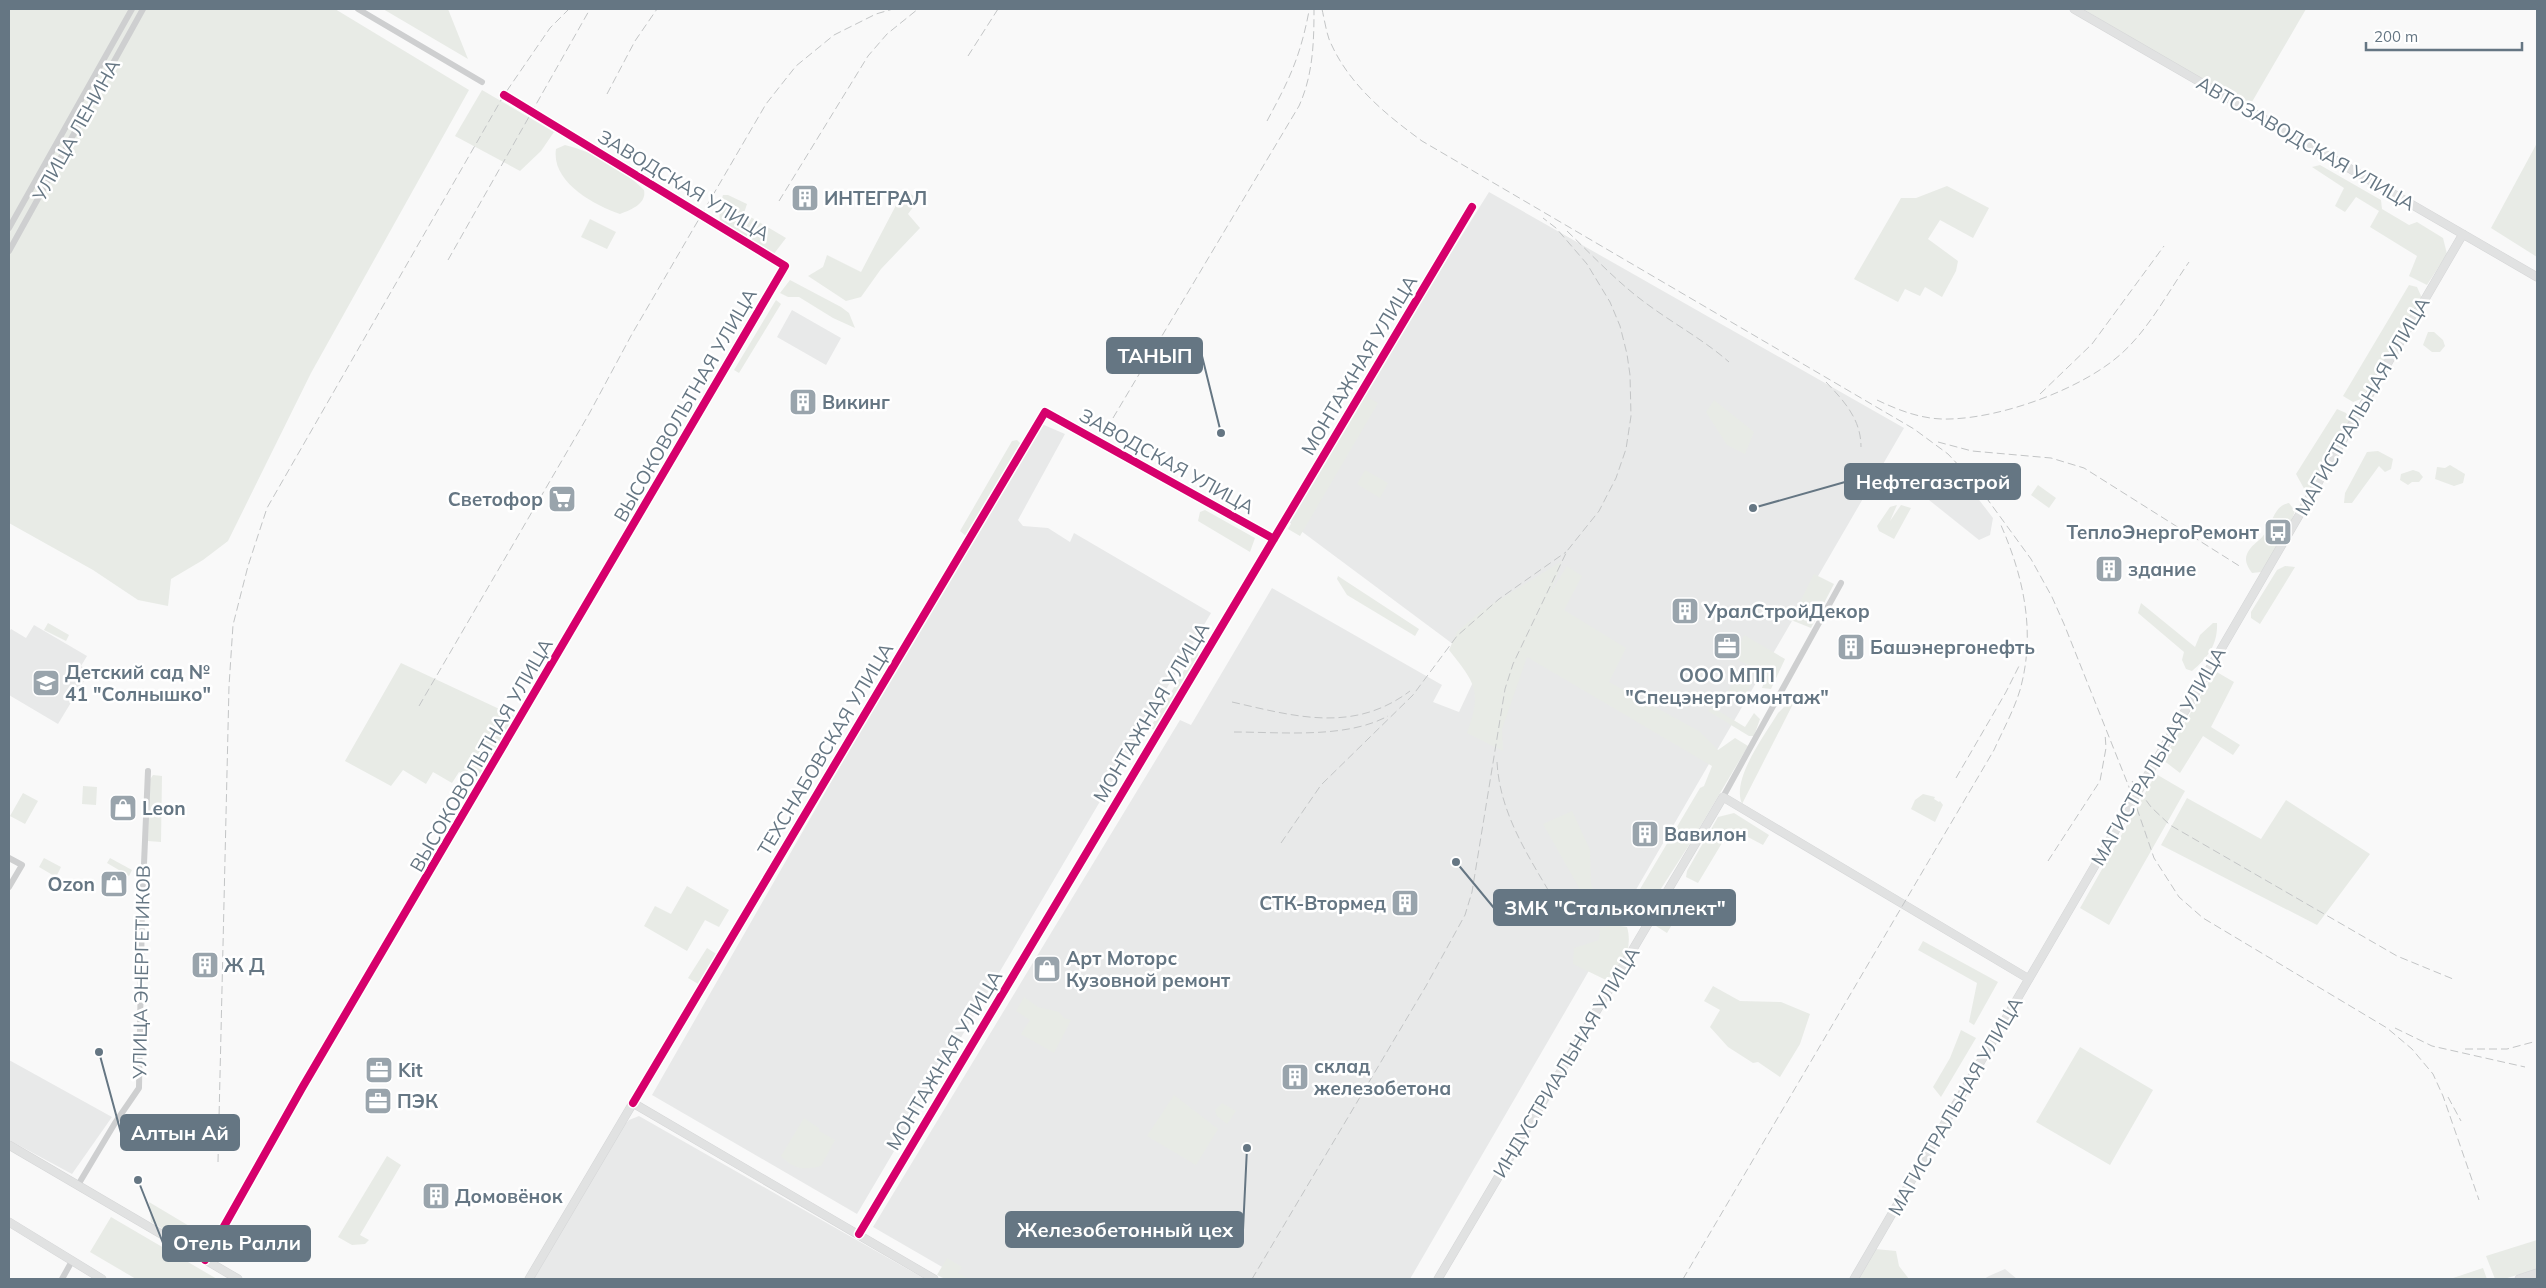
<svg xmlns="http://www.w3.org/2000/svg" width="2546" height="1288" font-family="Mulish,sans-serif">
<style>
.built{fill:#e8e9e9}
.green{fill:#e8ebe6}
.lines{fill:none;stroke-linecap:round;stroke-linejoin:round}
.major-casing{stroke:#d5d6d7;stroke-width:9}
.minor{stroke:#cecfd0;stroke-width:6}
.major{stroke:#e1e2e2;stroke-width:8}
.rail{stroke:#c3c5c6;stroke-width:1;stroke-dasharray:8 4;stroke-linecap:butt}
.cycleway-casing{stroke:#fff;stroke-width:11}
.cycleway{stroke:#d6006c;stroke-width:8}
.labels{text-anchor:middle;stroke-width:5;stroke-linejoin:round;paint-order:stroke}
.street-label{font-size:19px;fill:#657683;stroke:#fff}
.poi-label{font-size:19px;font-weight:bold;fill:#657683;stroke:#fff;text-anchor:start}
.leader{fill:none;stroke:#657683;stroke-width:2}
.callout-dot{fill:#657683;stroke:#fff;stroke-width:2}
.callout{fill:#657683;stroke:#657683;stroke-width:2}
.callout-label{font-size:20px;text-anchor:middle;font-weight:bold;fill:#fff}
</style>
<rect width="100%" height="100%" fill="#f9f9f9"/>
<path class="built" d="M 1489,192 L 1904,428 L 1410,1279 L 963,1279 L 873,1227 L 1180,720 L 1191,725 L 1272,588 L 1442,685 L 1433,702 L 1459,712 L 1481,665 L 1285,519 Z
M 792,310 L 841,338 L 826,365 L 777,337 Z
M 1037,422 L 1065,434 L 1018,520 L 1023,526 L 1048,528 L 1070,542 L 1074,533 L 1211,613 L 857,1214 L 652,1095 Z
M 1942,463 L 1966,483 L 1993,518 L 1990,535 L 1979,540 L 1919,492 L 1924,474 Z
M 34,625 L 87,656 L 81,666 L 90,671 L 58,724 L 9,695 L 9,632 L 11,629 L 26,638 Z
M 9,1060 L 112,1117 L 72,1174 L 9,1140 Z
M 639,1116 L 925,1279 L 534,1279 L 619,1131 L 629,1120 Z
M 2005,1269 L 2017,1279 L 1984,1279 L 1989,1276 Z"/>
<path class="green" d="M 9,9 L 335,9 L 469,90 L 311,373 L 228,541 L 203,560 L 171,579 L 168,606 L 138,600 L 93,570 L 9,523 Z
M 383,9 L 448,9 L 468,59 Z
M 2083,9 L 2306,9 L 2249,107 Z
M 482,90 L 554,132 L 541,151 L 520,171 L 455,136 Z
M 2537,143 L 2537,257 L 2491,228 Z
M 565,145 C 594,152 623,169 644,190 C 647,204 630,210 620,214 C 594,205 551,182 556,149 Z
M 2320,165 L 2381,200 L 2382,209 L 2409,225 L 2417,222 L 2443,238 L 2447,254 L 2427,285 L 2409,276 L 2417,256 L 2370,227 L 2379,211 L 2356,197 L 2345,212 L 2335,206 L 2344,188 L 2312,167 Z
M 1947,186 L 1989,208 L 1973,238 L 1940,220 L 1928,239 L 1958,261 L 1956,271 L 1942,297 L 1925,287 L 1920,296 L 1905,289 L 1898,302 L 1854,279 L 1901,198 L 1916,198 Z
M 904,190 L 919,199 L 908,214 L 920,228 L 881,269 L 861,297 L 846,301 L 808,276 L 823,267 L 827,255 L 861,272 Z
M 723,195 L 728,195 L 747,204 L 744,213 L 786,238 L 773,255 L 720,223 L 719,209 Z
M 590,219 L 616,232 L 607,249 L 581,237 Z
M 790,280 L 841,307 L 849,313 L 855,328 L 833,318 L 799,297 L 788,297 L 780,293 Z
M 2409,285 L 2417,287 L 2422,298 L 2361,399 L 2353,402 L 2343,396 Z
M 776,300 L 781,304 L 739,373 L 734,370 Z
M 2428,332 L 2434,332 L 2443,340 L 2445,346 L 2440,352 L 2432,352 L 2423,345 Z
M 1365,396 L 1378,403 L 1300,536 L 1288,529 Z
M 1714,400 L 1754,432 L 1745,454 L 1727,445 L 1706,412 Z
M 2337,409 L 2346,413 L 2350,420 L 2307,494 L 2296,474 Z
M 1017,440 L 1021,444 L 967,537 L 960,531 L 1012,441 Z
M 2378,451 L 2393,459 L 2391,469 L 2385,472 L 2379,466 L 2352,503 L 2344,503 L 2345,493 L 2367,452 Z
M 2450,465 L 2465,474 L 2463,483 L 2454,486 L 2435,479 L 2437,467 L 2445,468 Z
M 1365,470 L 1388,483 L 1380,498 L 1357,484 Z
M 2413,470 L 2419,472 L 2423,477 L 2419,482 L 2412,482 L 2408,485 L 2400,480 L 2401,474 Z
M 2038,485 L 2056,498 L 2049,508 L 2031,495 Z
M 2289,503 L 2295,511 L 2289,528 L 2261,572 L 2252,573 C 2248,567 2244,561 2247,554 C 2250,546 2258,542 2263,536 C 2273,525 2273,505 2289,503 Z
M 1897,505 L 1890,521 L 1901,505 L 1911,508 L 1894,539 L 1879,531 L 1877,526 L 1890,507 Z
M 1205,510 L 1255,538 L 1250,552 L 1198,521 L 1200,512 Z
M 1562,561 L 1551,592 L 1567,566 L 1582,576 L 1564,610 L 1626,648 L 1609,682 L 1699,731 L 1718,750 L 1735,738 L 1748,746 L 1691,842 L 1637,926 L 1630,922 L 1627,911 L 1700,788 L 1704,786 L 1712,766 L 1527,657 L 1502,729 L 1503,751 L 1467,733 C 1482,691 1476,684 1449,650 L 1457,632 L 1481,611 Z
M 2285,566 L 2295,567 L 2260,624 L 2251,618 L 2251,612 L 2277,570 Z
M 1814,574 L 1834,584 L 1811,628 L 1791,620 Z
M 1338,576 L 1419,629 L 1415,636 L 1347,595 L 1337,579 Z
M 2141,603 L 2195,647 L 2200,635 L 2213,623 L 2217,623 C 2218,644 2208,658 2192,671 L 2186,669 L 2182,660 L 2184,652 L 2138,613 Z
M 48,623 L 69,635 L 66,641 L 44,630 Z
M 1744,635 L 1785,659 L 1771,689 L 1762,688 L 1767,674 L 1734,658 Z
M 1199,645 L 1198,657 L 1155,730 L 1150,728 Z
M 401,663 L 514,716 L 477,782 L 459,772 L 452,783 L 433,772 L 426,784 L 403,770 L 391,786 L 345,761 Z
M 2215,671 L 2234,682 L 2211,727 L 2240,745 L 2233,755 L 2203,736 L 2180,773 L 2163,760 Z
M 1737,675 L 1752,684 L 1742,699 L 1728,691 Z
M 1793,704 L 1742,804 C 1731,779 1765,735 1778,713 L 1784,707 Z
M 1712,707 L 1745,727 L 1754,713 L 1760,719 L 1754,736 L 1749,736 L 1708,711 Z
M 2156,774 L 2185,791 L 2109,925 L 2080,908 Z
M 153,775 L 162,776 L 161,842 L 148,841 L 149,781 Z
M 83,786 L 97,787 L 96,805 L 82,804 Z
M 23,793 L 38,801 L 25,824 L 10,816 Z
M 1923,794 L 1935,797 L 1934,799 L 1939,802 L 1940,801 L 1943,805 L 1935,822 L 1911,809 L 1915,800 Z
M 2187,798 L 2261,839 L 2286,800 L 2370,854 L 2317,925 L 2161,845 Z
M 1572,811 L 1590,850 L 1591,883 L 1595,895 L 1609,919 L 1599,923 L 1543,824 Z
M 1734,813 L 1769,835 L 1763,845 L 1731,828 L 1698,883 L 1686,877 L 1687,871 L 1718,817 Z
M 44,858 L 61,867 L 56,877 L 39,867 Z
M 110,858 L 132,870 L 129,876 L 107,863 Z
M 687,886 L 729,910 L 719,927 L 705,920 L 687,951 L 644,926 L 655,906 L 671,914 Z
M 1671,902 L 1682,908 L 1667,933 L 1656,926 Z
M 1614,925 L 1627,927 C 1633,947 1624,968 1606,980 L 1573,964 L 1574,948 L 1599,940 L 1600,928 Z
M 1923,941 L 1998,982 L 1974,1025 L 1969,1022 L 1977,983 L 1918,950 Z
M 707,948 L 718,955 L 700,985 L 688,978 Z
M 1713,986 L 1740,1001 L 1781,1002 L 1810,1014 L 1800,1044 L 1780,1077 L 1758,1062 L 1753,1063 L 1728,1047 L 1710,1027 L 1720,1010 L 1704,1001 Z
M 1024,997 L 1038,1007 L 1059,1012 L 1064,1018 L 1071,1020 L 1054,1053 L 1021,1034 L 1030,1020 L 1016,1011 Z
M 1961,1030 L 1976,1038 L 1941,1097 L 1933,1087 L 1950,1058 Z
M 2080,1047 L 2153,1090 L 2110,1165 L 2036,1122 Z
M 1174,1095 L 1218,1129 L 1196,1165 L 1147,1136 Z
M 1222,1103 L 1236,1111 L 1227,1124 L 1217,1116 L 1215,1110 Z
M 804,1118 L 819,1128 L 819,1131 L 835,1140 L 821,1166 C 803,1170 795,1170 781,1156 Z
M 387,1156 L 401,1165 L 360,1235 L 369,1240 L 365,1244 L 352,1245 L 338,1237 Z
M 149,1202 L 211,1239 L 202,1252 L 151,1222 Z
M 111,1217 L 217,1279 L 136,1279 L 90,1252 Z
M 2537,1240 L 2537,1269 L 2504,1279 L 2495,1279 L 2486,1256 Z
M 1875,1249 L 1896,1251 L 1899,1266 L 1909,1279 L 1857,1279 Z
M 947,1258 L 962,1267 L 958,1273 L 969,1279 L 945,1279 L 937,1275 Z
M 2483,1268 L 2487,1279 L 2450,1279 Z"/>
<g class="lines">
<defs>
<path id="major" d="M 2074,9 L 2537,277
M 9,1145 L 238,1279
M 9,1222 L 102,1279
M 529,1279 L 633,1103 L 934,1279
M 1438,1279 L 1723,797 L 2029,979
M 1854,1279 L 2463,234
M 2519,1279 L 2537,1273"/>
</defs>
<use href="#major" class="major-casing"/>
<path class="minor" d="M 358,9 L 482,82
M 9,228 L 132,9
M 9,251 L 143,9
M 1723,797 L 1841,583
M 9,858 L 22,865 L 9,887
M 633,1103 L 1045,412 L 1274,539
M 78,1185 L 115,1123 L 139,1088 L 142,910 L 148,771
M 859,1234 L 1472,207
M 205,1260 L 302,1088 L 785,266 L 504,95
M 62,1279 L 72,1261"/>
<use href="#major" class="major"/>
<path class="rail" d="M 1322,9 C 1324,18 1326,30 1329,39 C 1347,83 1385,114 1422,141 L 1914,429 L 1948,454 L 1977,485 L 2031,559 L 2052,597 L 2064,624 L 2133,797 L 2154,858 L 2179,897 L 2203,918 L 2387,1028 L 2412,1049 L 2433,1074 L 2443,1096 L 2479,1200
M 968,56 L 998,9
M 607,94 L 635,41 L 657,9
M 1267,121 C 1289,80 1300,58 1309,11
M 779,201 L 868,56 L 887,34 L 918,9
M 1567,231 C 1593,256 1618,283 1647,304 C 1674,324 1704,340 1729,362
M 448,260 L 590,9
M 1826,382 C 1844,401 1861,419 1861,447
M 2040,394 L 2092,344 L 2164,246
M 1877,400 C 1900,411 1924,420 1949,419 C 2002,418 2082,389 2121,354 C 2149,329 2168,292 2189,262
M 1113,418 L 1299,106 C 1313,75 1314,43 1314,9
M 1938,442 L 1972,451 L 2051,458 L 2084,468 L 2241,567
M 1232,702 C 1294,716 1353,734 1410,691
M 419,706 L 589,414 L 632,334 L 766,104 L 796,66 L 834,35 L 876,14 L 893,9
M 1234,732 C 1281,732 1346,739 1388,716
M 1497,762 C 1500,817 1532,861 1558,907
M 1956,778 L 2006,692 L 2020,664
M 2132,781 L 2151,807 L 2170,825 L 2397,956 L 2453,979
M 1281,843 L 1321,785 L 1413,695 L 1457,636 L 1499,599 L 1566,552
M 2048,861 L 2100,781 L 2106,748 L 2105,733
M 2395,1028 L 2432,1046 L 2525,1067
M 2465,1049 L 2507,1049 L 2537,1041
M 2448,1097 L 2461,1121
M 218,1162 L 229,686 L 233,625 L 248,566 L 267,508 L 504,95 L 550,28 L 569,9
M 1252,1279 L 1426,986 L 1465,915 L 1472,892 L 1505,689 L 1513,664 L 1567,551 L 1599,511 L 1616,478 L 1626,449 L 1631,416 L 1630,375 L 1627,354 L 1620,326 L 1610,302 L 1587,264 L 1556,228 L 1543,218
M 1683,1279 L 1994,750 C 2003,730 2014,710 2020,690 C 2036,633 2024,577 2000,523"/>
<defs>
<path id="cycleway" d="M 633,1103 L 1045,412 L 1274,539
M 859,1234 L 1472,207
M 205,1260 L 302,1088 L 785,266 L 504,95"/>
</defs>
<use href="#cycleway" class="cycleway-casing"/>
<use href="#cycleway" class="cycleway"/>
</g>
<defs>
<symbol id="building-square" viewBox="-11 -11 22 22"><rect x="-9" y="-9" width="18" height="18" rx="4" fill="#99a4ac" stroke="#fff"/><path d="M-4-6H4V6H1V3H-1V6H-4ZM-2.5-4.3h1.7v1.8h-1.7ZM.8-4.3h1.7v1.8H.8ZM-2.5-1h1.7V.8h-1.7ZM.8-1h1.7V.8H.8Z" fill="#fff"/></symbol>
<symbol id="supermarket-square" viewBox="-11 -11 22 22"><rect x="-9" y="-9" width="18" height="18" rx="4" fill="#99a4ac" stroke="#fff"/><path d="M-6-5.5h2.5l.6 2H6L4.5 2H-2.5L-4.4-4H-6ZM-1.5 3.2a1.3 1.3 0 1 0 .1 0ZM3 3.2a1.3 1.3 0 1 0 .1 0Z" fill="#fff"/></symbol>
<symbol id="bus-square" viewBox="-11 -11 22 22"><rect x="-9" y="-9" width="18" height="18" rx="4" fill="#99a4ac" stroke="#fff"/><path d="M-5-6H5V4H4V6H2V4H-2V6H-4V4H-5ZM-3.5-4V0h7V-4ZM-3.5 1.2v1.5H-2V1.2ZM2 1.2v1.5H3.5V1.2Z" fill="#fff"/></symbol>
<symbol id="office-square" viewBox="-11 -11 22 22"><rect x="-9" y="-9" width="18" height="18" rx="4" fill="#99a4ac" stroke="#fff"/><path d="M-6-3h4V-5.5h4V-3h4V5H-6ZM-1-4.5V-3h2v-1.5ZM-6 0V1H6V0Z" fill="#fff"/></symbol>
<symbol id="school-square" viewBox="-11 -11 22 22"><rect x="-9" y="-9" width="18" height="18" rx="4" fill="#99a4ac" stroke="#fff"/><path d="M0-5L7-2L0 1L-7-2ZM-4 1L0 2.5L4 1V4Q0 6-4 4Z" fill="#fff"/></symbol>
<symbol id="shop-square" viewBox="-11 -11 22 22"><rect x="-9" y="-9" width="18" height="18" rx="4" fill="#99a4ac" stroke="#fff"/><path d="M-5-2.5h2.3a2.7 3.5 0 0 1 5.4 0H5L5.5 6h-11ZM-1.5-2.5h3a1.5 2.3 0 0 0-3 0Z" fill="#fff"/></symbol>
</defs>
<g fill-rule="evenodd">
<use href="#building-square" x="789" y="182" width="32" height="32"/>
<use href="#building-square" x="787" y="386" width="32" height="32"/>
<use href="#supermarket-square" x="546" y="483" width="32" height="32"/>
<use href="#bus-square" x="2262" y="516" width="32" height="32"/>
<use href="#building-square" x="2093" y="553" width="32" height="32"/>
<use href="#building-square" x="1669" y="595" width="32" height="32"/>
<use href="#office-square" x="1711" y="630" width="32" height="32"/>
<use href="#building-square" x="1835" y="631" width="32" height="32"/>
<use href="#school-square" x="30" y="667" width="32" height="32"/>
<use href="#shop-square" x="107" y="792" width="32" height="32"/>
<use href="#building-square" x="1629" y="818" width="32" height="32"/>
<use href="#shop-square" x="98" y="868" width="32" height="32"/>
<use href="#building-square" x="1389" y="887" width="32" height="32"/>
<use href="#building-square" x="189" y="949" width="32" height="32"/>
<use href="#shop-square" x="1031" y="953" width="32" height="32"/>
<use href="#office-square" x="363" y="1054" width="32" height="32"/>
<use href="#building-square" x="1279" y="1061" width="32" height="32"/>
<use href="#office-square" x="362" y="1085" width="32" height="32"/>
<use href="#building-square" x="420" y="1180" width="32" height="32"/>
</g>
<g class="labels">
<g class="street-label">
<text transform="translate(76 130) rotate(-61)" y="7">УЛИЦА ЛЕНИНА</text>
<text transform="translate(2306 143) rotate(30)" y="7">АВТОЗАВОДСКАЯ УЛИЦА</text>
<text transform="translate(684 185) rotate(31)" y="7">ЗАВОДСКАЯ УЛИЦА</text>
<text transform="translate(1359 365) rotate(-59)" y="7">МОНТАЖНАЯ УЛИЦА</text>
<text transform="translate(685 405) rotate(-60)" y="7">ВЫСОКОВОЛЬТНАЯ УЛИЦА</text>
<text transform="translate(2362 406) rotate(-60)" y="7">МАГИСТРАЛЬНАЯ УЛИЦА</text>
<text transform="translate(1167 461) rotate(29)" y="7">ЗАВОДСКАЯ УЛИЦА</text>
<text transform="translate(1151 712) rotate(-59)" y="7">МОНТАЖНАЯ УЛИЦА</text>
<text transform="translate(825 749) rotate(-59)" y="7">ТЕХСНАБОВСКАЯ УЛИЦА</text>
<text transform="translate(481 755) rotate(-60)" y="7">ВЫСОКОВОЛЬТНАЯ УЛИЦА</text>
<text transform="translate(2158 756) rotate(-60)" y="7">МАГИСТРАЛЬНАЯ УЛИЦА</text>
<text transform="translate(141 972) rotate(-89)" y="7">УЛИЦА ЭНЕРГЕТИКОВ</text>
<text transform="translate(944 1060) rotate(-59)" y="7">МОНТАЖНАЯ УЛИЦА</text>
<text transform="translate(1566 1062) rotate(-59)" y="7">ИНДУСТРИАЛЬНАЯ УЛИЦА</text>
<text transform="translate(1955 1106) rotate(-60)" y="7">МАГИСТРАЛЬНАЯ УЛИЦА</text>
</g>
<g class="poi-label">
<text x="824" y="205">ИНТЕГРАЛ</text>
<text x="822" y="409">Викинг</text>
<text x="543" y="506" text-anchor="end">Светофор</text>
<text x="2259" y="539" text-anchor="end">ТеплоЭнергоРемонт</text>
<text x="2128" y="576">здание</text>
<text x="1704" y="618">УралСтройДекор</text>
<text x="1870" y="654">Башэнергонефть</text>
<text x="65" y="679">Детский сад №<tspan x="65" dy="22">41 "Солнышко"</tspan></text>
<text x="1727" y="682" text-anchor="middle">ООО МПП<tspan x="1727" dy="22">"Спецэнергомонтаж"</tspan></text>
<text x="142" y="815">Leon</text>
<text x="1664" y="841">Вавилон</text>
<text x="95" y="891" text-anchor="end">Ozon</text>
<text x="1386" y="910" text-anchor="end">СТК-Втормед</text>
<text x="1066" y="965">Арт Моторс<tspan x="1066" dy="22">Кузовной ремонт</tspan></text>
<text x="224" y="972">Ж Д</text>
<text x="1314" y="1073">склад<tspan x="1314" dy="22">железобетона</tspan></text>
<text x="398" y="1077">Kit</text>
<text x="397" y="1108">ПЭК</text>
<text x="455" y="1203">Домовёнок</text>
</g>
</g>
<path class="leader" d="M1221 433L1202 356M1753 508L1845 482M1456 862L1494 908M99 1052L121 1133M1247 1148L1243 1230M138 1180L163 1243"/>
<g class="callout-dot">
<circle cx="1221" cy="433" r="5"/>
<circle cx="1753" cy="508" r="5"/>
<circle cx="1456" cy="862" r="5"/>
<circle cx="99" cy="1052" r="5"/>
<circle cx="1247" cy="1148" r="5"/>
<circle cx="138" cy="1180" r="5"/>
</g>
<g class="callout">
<rect x="1107" y="338" width="95" height="35" rx="5"/>
<rect x="1845" y="464" width="175" height="35" rx="5"/>
<rect x="1494" y="890" width="241" height="35" rx="5"/>
<rect x="121" y="1115" width="118" height="35" rx="5"/>
<rect x="1006" y="1212" width="237" height="35" rx="5"/>
<rect x="163" y="1226" width="147" height="35" rx="5"/>
</g>
<g class="callout-label">
<text x="1155" y="363">ТАНЫП</text>
<text x="1933" y="489">Нефтегазстрой</text>
<text x="1615" y="915">ЗМК "Сталькомплект"</text>
<text x="180" y="1140">Алтын Ай</text>
<text x="1125" y="1237">Железобетонный цех</text>
<text x="237" y="1250">Отель Ралли</text>
</g>
<rect width="2546" height="1288" fill="none" stroke="#657683" stroke-width="20"/>
<path d="M2366 42v8h156v-8" fill="none" stroke="#657683" stroke-width="2.5"/>
<text x="2374" y="42" font-size="15" fill="#657683" stroke="#ffffff" stroke-width="4" paint-order="stroke">200 m</text>
</svg>
